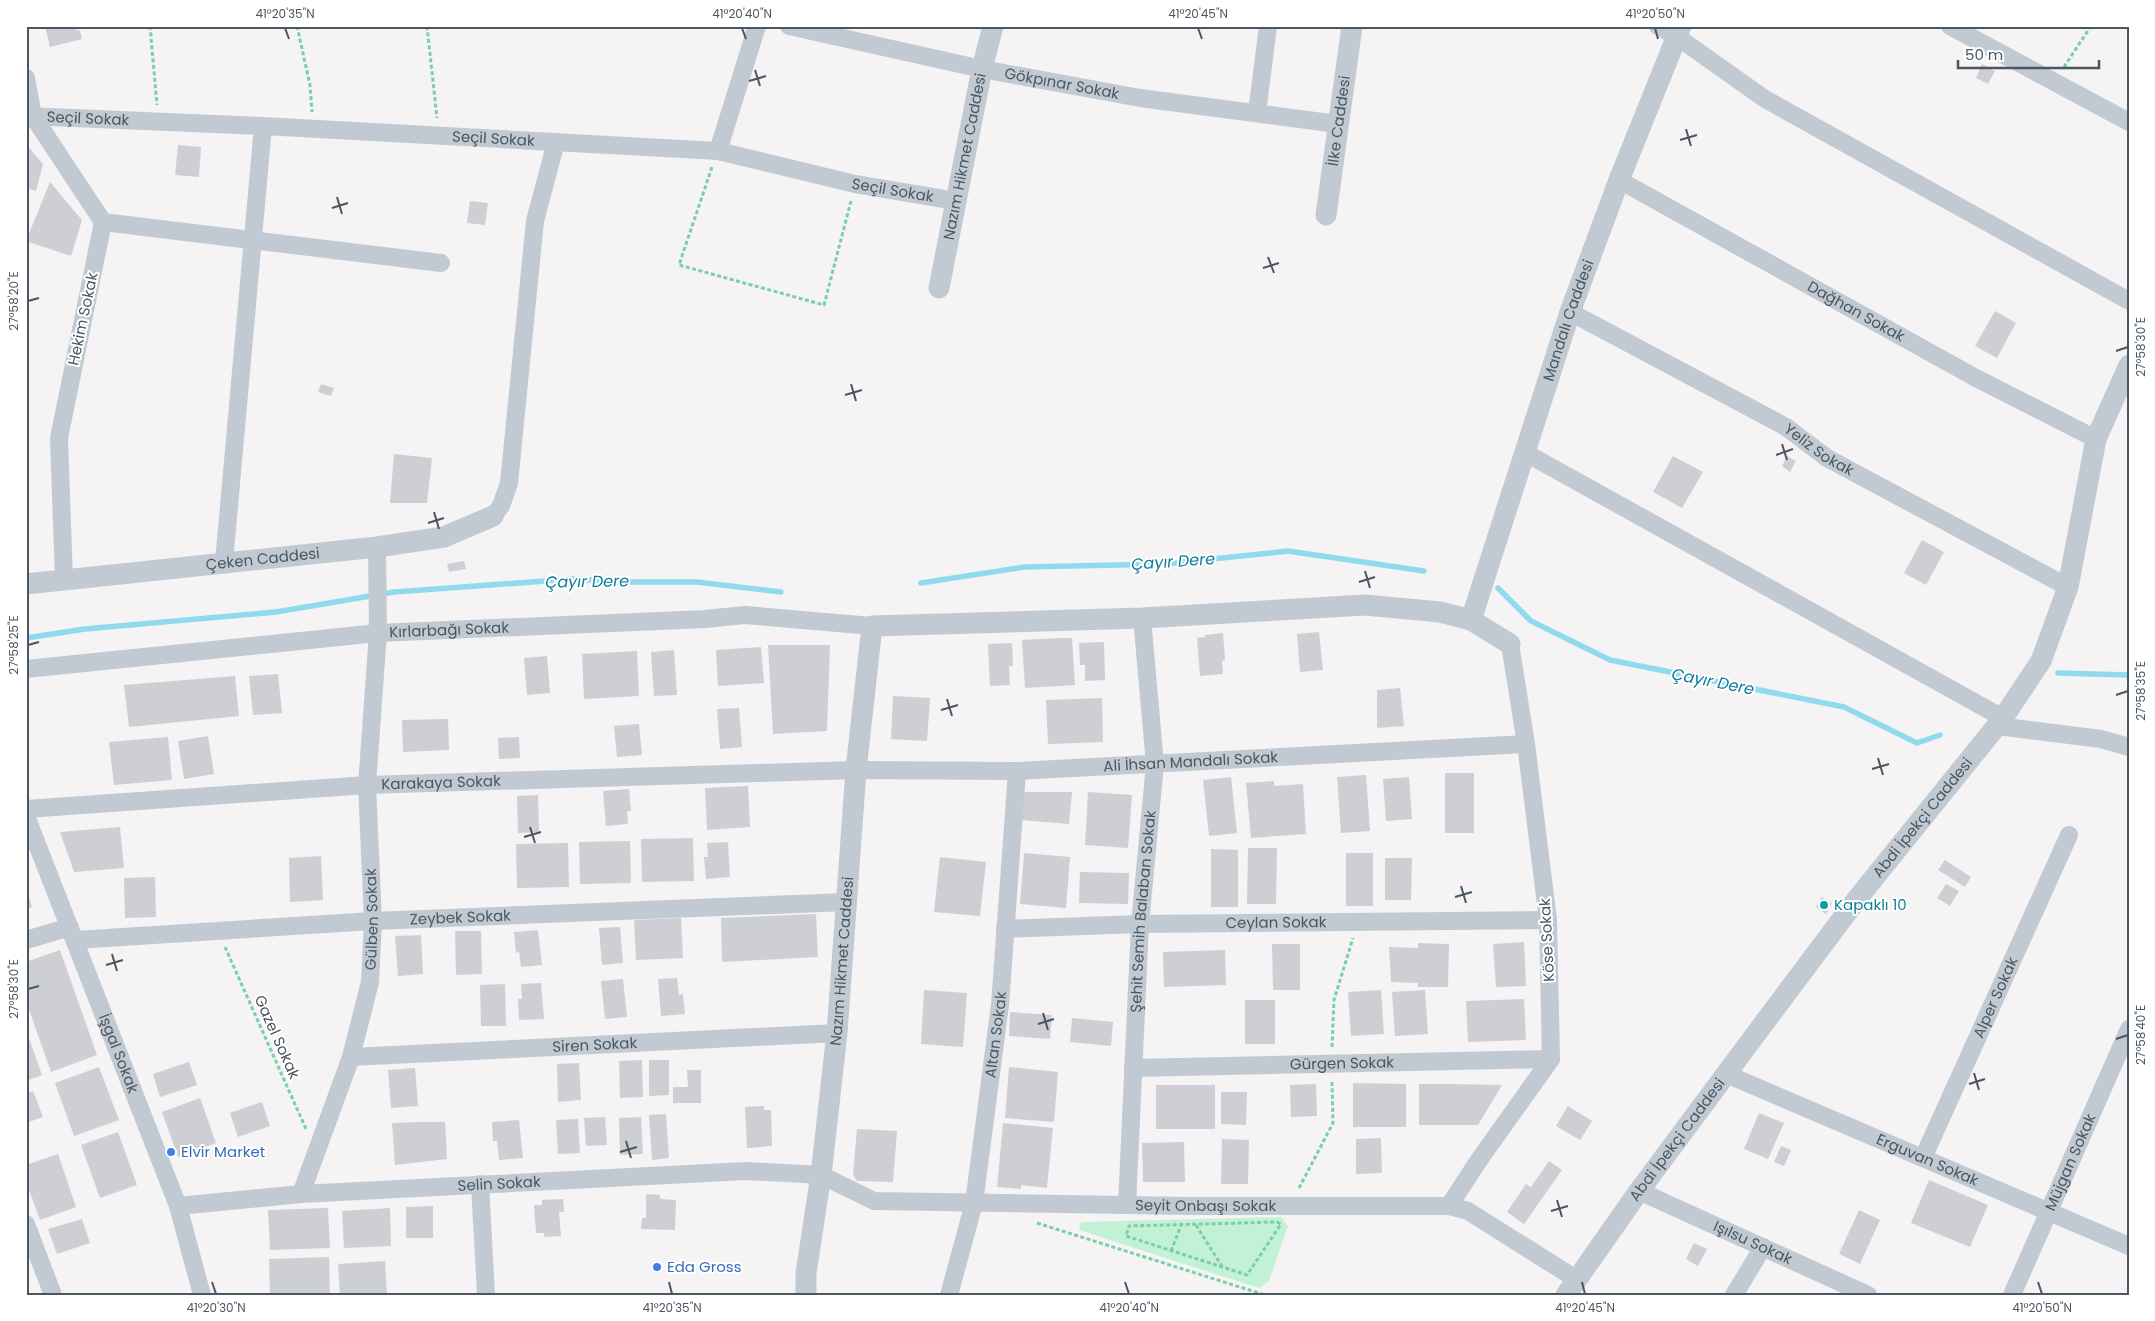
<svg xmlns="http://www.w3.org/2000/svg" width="2155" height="1321" font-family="Poppins,sans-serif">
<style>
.green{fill:#c3f1d5}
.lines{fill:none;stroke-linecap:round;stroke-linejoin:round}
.stream{stroke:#90daee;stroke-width:5.5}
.building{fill:#cdcfd5}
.path{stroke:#7ad0a6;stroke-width:3;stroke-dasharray:4 2.5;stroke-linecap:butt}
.minor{stroke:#c1cad2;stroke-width:18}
.tertiary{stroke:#c1cad2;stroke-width:21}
.ticks{fill:none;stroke:#4a5661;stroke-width:2}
.culture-dot{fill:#0f9aa8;stroke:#fff;stroke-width:2}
.shop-dot{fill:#3f7fe0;stroke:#fff;stroke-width:2}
.labels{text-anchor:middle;stroke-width:4;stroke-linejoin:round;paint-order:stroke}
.street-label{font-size:15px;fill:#4a5661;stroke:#fff}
.culture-label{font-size:15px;fill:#0d838f;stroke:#fff;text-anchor:start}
.shop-label{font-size:15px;fill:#366cbe;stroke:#fff;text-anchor:start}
.water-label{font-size:16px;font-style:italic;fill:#0c7c9b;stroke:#fff}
.neatline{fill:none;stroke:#4a5661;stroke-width:2}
.ticks-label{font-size:12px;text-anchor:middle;fill:#4a5661}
</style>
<rect width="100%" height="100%" fill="#f5f3f3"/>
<path class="green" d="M 1281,1217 L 1288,1226 L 1269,1281 L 1259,1288 L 1079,1230 L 1081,1222 Z"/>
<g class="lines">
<path class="stream" d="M 921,583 L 1024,567 L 1165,564 L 1288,551 L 1424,571
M 1498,588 L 1531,621 L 1610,660 L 1844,707 L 1917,743 L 1940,735
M 26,638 L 85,629 L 276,612 L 394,592 L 573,579 L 628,582 L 697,582 L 781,592
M 2058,673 L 2129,675"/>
</g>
<path class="building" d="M 45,26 L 76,26 L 77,31 L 80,30 L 82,39 L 50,47 Z
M 1982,64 L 1995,71 L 1988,84 L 1976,78 Z
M 26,144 L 43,164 L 36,191 L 26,188 Z
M 178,145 L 201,147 L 199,177 L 175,175 Z
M 50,182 L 82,220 L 71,256 L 26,241 Z
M 470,201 L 488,203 L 485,225 L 467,223 Z
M 1995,311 L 2016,323 L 1997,358 L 1975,346 Z
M 321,384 L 334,388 L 331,396 L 318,392 Z
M 394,454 L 432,458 L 427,503 L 390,503 Z
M 1673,456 L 1703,472 L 1682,508 L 1653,492 Z
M 1787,456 L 1796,461 L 1790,472 L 1782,466 Z
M 1922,540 L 1944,552 L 1926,585 L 1904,573 Z
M 464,561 L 466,569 L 449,572 L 447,564 Z
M 1319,632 L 1323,670 L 1300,672 L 1297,634 Z
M 1223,633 L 1225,660 L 1222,661 L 1223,674 L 1200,676 L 1197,638 L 1205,637 L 1205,635 Z
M 1059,638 L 1072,638 L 1075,685 L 1025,688 L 1022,640 Z
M 1104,642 L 1105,680 L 1085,681 L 1085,665 L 1080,665 L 1079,643 Z
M 1012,643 L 1013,666 L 1009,666 L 1010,685 L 990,686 L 988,644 Z
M 768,645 L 830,645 L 827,731 L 773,734 Z
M 761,647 L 764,683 L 718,686 L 716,650 Z
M 674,650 L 677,695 L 654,696 L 651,652 Z
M 637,651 L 639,696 L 584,699 L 582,654 Z
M 547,656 L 550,693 L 527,695 L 524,658 Z
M 278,674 L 282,713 L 253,715 L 249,676 Z
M 235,676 L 239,716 L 129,727 L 124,685 Z
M 1400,688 L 1404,726 L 1377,728 L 1377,690 Z
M 893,696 L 930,698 L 927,741 L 891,739 Z
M 1102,698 L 1103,742 L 1048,744 L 1046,700 Z
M 739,708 L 742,747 L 720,749 L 717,709 Z
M 448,719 L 449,750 L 403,752 L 402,720 Z
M 639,724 L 642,755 L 617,757 L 614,726 Z
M 208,736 L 214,774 L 184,779 L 178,741 Z
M 168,737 L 172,780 L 114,785 L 109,742 Z
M 519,737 L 520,758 L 499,759 L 498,738 Z
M 1445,773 L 1474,773 L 1474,833 L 1445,833 Z
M 1366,775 L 1370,831 L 1341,833 L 1337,777 Z
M 1231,777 L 1237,833 L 1209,836 L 1203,780 Z
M 1409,777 L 1412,819 L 1386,821 L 1383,779 Z
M 1274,781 L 1274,786 L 1303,784 L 1306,834 L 1251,838 L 1246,783 Z
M 748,786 L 750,827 L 707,830 L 705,788 Z
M 629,789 L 631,811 L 627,811 L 628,824 L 606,826 L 603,791 Z
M 1023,792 L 1072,792 L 1069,824 L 1021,820 Z
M 1088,792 L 1132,795 L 1128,848 L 1085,845 Z
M 538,795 L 539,832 L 518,833 L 517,796 Z
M 120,827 L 124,868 L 74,872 L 60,832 Z
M 693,838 L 694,881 L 642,882 L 641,839 Z
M 630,841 L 631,883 L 580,884 L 579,842 Z
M 728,842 L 730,877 L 706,879 L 704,857 L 708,857 L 707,843 Z
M 568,843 L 569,887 L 517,888 L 516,844 Z
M 1248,848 L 1277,848 L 1276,904 L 1247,904 Z
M 1211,849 L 1238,850 L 1238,907 L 1211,907 Z
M 1024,853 L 1070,857 L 1066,908 L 1020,904 Z
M 1346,853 L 1373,853 L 1373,906 L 1346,906 Z
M 321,856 L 323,900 L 290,902 L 289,858 Z
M 940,857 L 986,862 L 980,916 L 934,912 Z
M 1385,858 L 1412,858 L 1411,900 L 1385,900 Z
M 1945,860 L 1971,877 L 1965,887 L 1938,870 Z
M 1080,872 L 1129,873 L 1128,904 L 1079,903 Z
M 155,877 L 156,917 L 125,918 L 124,878 Z
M 1946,884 L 1959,891 L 1950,906 L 1937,898 Z
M 26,889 L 32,907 L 26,909 Z
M 1822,897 L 1832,903 L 1826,914 L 1816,907 Z
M 816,914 L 818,957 L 722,962 L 721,918 Z
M 681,918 L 683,958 L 636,960 L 634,920 Z
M 620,927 L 623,963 L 602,965 L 599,928 Z
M 538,930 L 542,965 L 521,967 L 519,952 L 516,953 L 514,932 Z
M 455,931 L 481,931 L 482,974 L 456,975 Z
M 421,935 L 423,974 L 398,976 L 395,936 Z
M 1524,942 L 1526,986 L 1496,987 L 1493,944 Z
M 1418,943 L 1449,944 L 1448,987 L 1418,987 L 1418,983 L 1391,982 L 1389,947 L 1418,948 Z
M 1272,944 L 1300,944 L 1300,990 L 1273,990 Z
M 60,950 L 97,1055 L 51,1072 L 26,1001 L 26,962 Z
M 1225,950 L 1226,985 L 1164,987 L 1163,952 Z
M 677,978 L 679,995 L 683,994 L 685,1014 L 661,1016 L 658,979 Z
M 623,979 L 627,1017 L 605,1019 L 601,981 Z
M 541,983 L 544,1019 L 519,1020 L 518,999 L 522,999 L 521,984 Z
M 505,984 L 506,1026 L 481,1026 L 480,985 Z
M 924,990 L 967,993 L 963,1047 L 921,1044 Z
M 1381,990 L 1384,1034 L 1351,1036 L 1348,992 Z
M 1425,990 L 1428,1034 L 1395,1036 L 1392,992 Z
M 1524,999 L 1526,1040 L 1468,1042 L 1466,1001 Z
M 1245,1000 L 1275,1000 L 1275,1044 L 1245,1044 Z
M 1010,1012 L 1052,1015 L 1050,1039 L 1009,1036 Z
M 1072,1018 L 1113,1022 L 1111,1046 L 1070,1042 Z
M 26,1030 L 42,1075 L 26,1081 Z
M 642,1060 L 643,1097 L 620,1098 L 619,1061 Z
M 649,1060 L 669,1060 L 669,1095 L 649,1096 Z
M 189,1062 L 197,1085 L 160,1097 L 153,1074 Z
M 579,1063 L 581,1100 L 558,1102 L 557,1064 Z
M 99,1067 L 119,1120 L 74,1136 L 55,1083 Z
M 1009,1067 L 1058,1072 L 1054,1122 L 1005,1118 Z
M 415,1068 L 418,1106 L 391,1108 L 388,1070 Z
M 687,1070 L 701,1070 L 701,1103 L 673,1103 L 673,1087 L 688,1087 Z
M 1353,1083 L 1406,1084 L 1406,1127 L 1353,1127 Z
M 1316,1084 L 1317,1116 L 1291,1117 L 1290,1085 Z
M 1419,1084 L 1445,1084 L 1502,1085 L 1478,1125 L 1419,1125 Z
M 1156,1085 L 1215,1085 L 1215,1129 L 1156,1129 Z
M 33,1091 L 43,1117 L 26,1123 L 26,1093 Z
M 1221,1092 L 1247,1092 L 1246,1125 L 1221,1124 Z
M 200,1098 L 216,1143 L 178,1157 L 162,1112 Z
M 262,1102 L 270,1126 L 238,1137 L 230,1113 Z
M 764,1106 L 764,1110 L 771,1110 L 772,1146 L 747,1148 L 745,1107 Z
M 1568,1106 L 1592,1121 L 1580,1140 L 1556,1126 Z
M 1759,1113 L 1784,1123 L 1768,1159 L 1744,1149 Z
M 666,1114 L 669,1158 L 652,1160 L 649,1115 Z
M 605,1117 L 607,1145 L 586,1146 L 584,1118 Z
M 641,1117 L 643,1154 L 620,1155 L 619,1118 Z
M 578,1119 L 580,1153 L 558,1154 L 556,1120 Z
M 519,1120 L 523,1158 L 499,1160 L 497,1141 L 493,1141 L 492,1122 Z
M 418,1122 L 445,1122 L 447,1159 L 395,1165 L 392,1123 Z
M 1003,1123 L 1053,1128 L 1047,1188 L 1021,1185 L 1021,1189 L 997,1187 Z
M 857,1129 L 897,1131 L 893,1182 L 857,1181 L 853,1175 Z
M 118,1132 L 137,1185 L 100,1198 L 81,1145 Z
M 1381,1138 L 1382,1173 L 1356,1174 L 1356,1139 Z
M 1222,1139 L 1249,1140 L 1248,1184 L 1221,1184 Z
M 1184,1142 L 1185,1182 L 1143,1182 L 1142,1143 Z
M 1781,1146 L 1791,1150 L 1784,1166 L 1774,1162 Z
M 58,1154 L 76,1207 L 40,1220 L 26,1181 L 26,1165 Z
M 1549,1161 L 1562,1170 L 1524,1224 L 1507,1212 L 1526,1184 L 1531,1187 Z
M 1929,1180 L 1988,1205 L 1970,1247 L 1911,1223 Z
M 646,1194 L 660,1195 L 660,1199 L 676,1200 L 675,1230 L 641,1229 L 642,1218 L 646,1218 Z
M 563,1199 L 564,1212 L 559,1212 L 561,1236 L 544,1237 L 544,1233 L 536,1233 L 534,1205 L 542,1205 L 542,1200 Z
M 433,1206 L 433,1238 L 406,1238 L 406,1207 Z
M 328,1208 L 330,1248 L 270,1250 L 268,1210 Z
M 390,1208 L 391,1246 L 344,1248 L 342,1211 Z
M 1859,1210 L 1880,1220 L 1860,1264 L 1839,1254 Z
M 82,1219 L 90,1243 L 57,1254 L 48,1229 Z
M 1694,1243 L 1707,1249 L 1698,1266 L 1686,1259 Z
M 329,1257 L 330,1295 L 270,1295 L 269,1259 Z
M 385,1261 L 387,1295 L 340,1295 L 338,1264 Z"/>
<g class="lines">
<path class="path" d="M 150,26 L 157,105
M 297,26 L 310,85 L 312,112
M 427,26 L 437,118
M 2064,67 L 2091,26
M 712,167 L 679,265 L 824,305 L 851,201
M 225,947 L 306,1129
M 1332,1047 L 1334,1000 L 1353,938
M 1299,1188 L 1333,1123 L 1332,1080
M 1277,1222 L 1281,1224 L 1247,1275 L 1126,1236 L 1129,1226 Z
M 1037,1223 L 1265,1295
M 1196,1225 L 1223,1268
M 1171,1251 L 1182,1223"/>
<g class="minor">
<path id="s1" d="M 789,26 L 982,69 L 1140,98 L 1338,124"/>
<path d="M 1658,26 L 1676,36 L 1765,99 L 2129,301"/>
<path d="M 1950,26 L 2129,122"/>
<path d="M 26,78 L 33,116 L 103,222 L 59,438 L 64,580"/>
<path d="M 1257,113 L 1268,26"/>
<path id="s2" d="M 26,116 L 263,126 L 718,151 L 855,184 L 956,201"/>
<path d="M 718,151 L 757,26"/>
<path id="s3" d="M 1619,180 L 1976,378 L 2096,439"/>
<path d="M 103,222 L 441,263"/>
<path id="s4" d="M 1570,312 L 1786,427 L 1827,458 L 2068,587"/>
<path d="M 1524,452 L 2003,718"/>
<path d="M 493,516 L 501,506 L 509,483 L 535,221 L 556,142"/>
<path d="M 224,562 L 263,126"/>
<path id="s5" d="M 26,669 L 378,633 L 705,619 L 745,615 L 872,626"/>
<path d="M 1997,726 L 2101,739 L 2129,747"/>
<path id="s6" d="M 26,809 L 367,785 L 856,770 L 1017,771 L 1526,744"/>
<path id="s7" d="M 26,816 L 178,1206 L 202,1295"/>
<path id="s8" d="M 1005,929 L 1140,924 L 1548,920"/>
<path d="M 26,940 L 70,927"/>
<path id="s9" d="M 75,940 L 373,921 L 846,902"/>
<path id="s10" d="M 351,1057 L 837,1033"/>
<path id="s11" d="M 1133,1068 L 1551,1059"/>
<path id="s12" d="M 1726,1074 L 2129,1246"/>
<path id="s13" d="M 1923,1158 L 2069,835"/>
<path d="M 480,1184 L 486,1295"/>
<path id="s14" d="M 1639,1191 L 1868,1295"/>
<path id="s15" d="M 301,1194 L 351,1057 L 370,982 L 373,921 L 367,785 L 378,633 L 377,547"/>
<path id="s16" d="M 1127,1205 L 1140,924 L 1155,764 L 1142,618"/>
<path id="s17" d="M 178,1206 L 301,1194 L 746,1171 L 821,1175 L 874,1201 L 1187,1206 L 1449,1206 L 1468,1211 L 1576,1279"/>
<path d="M 1449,1206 L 1479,1160 L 1551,1059 L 1548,920 L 1526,744 L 1510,644"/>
<path d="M 26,1224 L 53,1295"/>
<path id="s18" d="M 949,1295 L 974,1203 L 1000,1005 L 1017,771"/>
<path d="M 1734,1295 L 1763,1247"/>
<path id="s19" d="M 2012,1295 L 2129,1029"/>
</g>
<g class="tertiary">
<path id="s20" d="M 1326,215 L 1352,26"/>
<path id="s21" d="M 939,288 L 982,69 L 993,26"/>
<path id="s22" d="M 26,584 L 377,547 L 444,537 L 493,516"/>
<path id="s23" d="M 1471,620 L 1570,312 L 1619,180 L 1681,26"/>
<path id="s24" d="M 806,1295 L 806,1273 L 821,1175 L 837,1033 L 856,770 L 872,626 L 1142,618 L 1365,605 L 1440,612 L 1471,620 L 1510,644"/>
<path id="s25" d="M 1566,1295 L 1639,1191 L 1770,1015 L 1857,899 L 2003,718 L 2041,661 L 2068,587 L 2096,439 L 2129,365"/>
</g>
</g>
<path class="ticks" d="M 285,28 L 289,39M 742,28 L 746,39M 1198,28 L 1202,39M 1655,28 L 1658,39M 755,70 L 760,86M 749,81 L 766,76M 1686,129 L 1691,146M 1680,140 L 1697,135M 337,197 L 342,214M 332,208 L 348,203M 1268,257 L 1274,273M 1263,268 L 1279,263M 28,301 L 39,298M 2116,351 L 2128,347M 851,384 L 856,401M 845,395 L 862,390M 1782,444 L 1787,460M 1776,455 L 1793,449M 434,512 L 439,529M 428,523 L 444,518M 1365,571 L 1370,588M 1359,582 L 1375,577M 28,645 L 39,642M 2116,695 L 2128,691M 947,699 L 952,716M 941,710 L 958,705M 1878,758 L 1883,775M 1872,769 L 1889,764M 530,827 L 535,843M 524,837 L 541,832M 1461,886 L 1466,903M 1455,897 L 1472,892M 112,954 L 117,971M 106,965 L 123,960M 28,989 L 39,986M 1043,1013 L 1048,1030M 1038,1024 L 1054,1019M 2116,1039 L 2128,1035M 1974,1073 L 1979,1090M 1969,1084 L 1985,1079M 626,1141 L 631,1158M 620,1152 L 637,1147M 1557,1200 L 1562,1217M 1551,1211 L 1568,1206M 212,1282 L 216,1294M 669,1282 L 672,1294M 1125,1282 L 1129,1294M 1582,1282 L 1585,1294M 2038,1282 L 2042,1294"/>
<circle class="culture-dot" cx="1824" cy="905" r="5"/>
<g class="shop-dot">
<circle cx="171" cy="1152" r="5"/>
<circle cx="657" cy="1267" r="5"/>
</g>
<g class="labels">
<g class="street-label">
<text dy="5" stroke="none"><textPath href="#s1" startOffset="279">Gökpınar Sokak</textPath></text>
<text dy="5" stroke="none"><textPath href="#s2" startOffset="62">Seçil Sokak</textPath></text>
<text dy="5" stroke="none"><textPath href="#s20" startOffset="95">İlke Caddesi</textPath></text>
<text dy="5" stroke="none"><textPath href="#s2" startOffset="468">Seçil Sokak</textPath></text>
<text dy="5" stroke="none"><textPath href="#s21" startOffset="134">Nazım Hikmet Caddesi</textPath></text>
<text dy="5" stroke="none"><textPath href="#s2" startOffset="872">Seçil Sokak</textPath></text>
<text dy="5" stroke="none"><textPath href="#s3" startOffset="271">Dağhan Sokak</textPath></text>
<text transform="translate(83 319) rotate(-78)" y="5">Hekim Sokak</text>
<text dy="5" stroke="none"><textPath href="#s23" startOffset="315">Mandalı Caddesi</textPath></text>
<text dy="5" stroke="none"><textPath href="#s4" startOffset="285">Yeliz Sokak</textPath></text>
<text dy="5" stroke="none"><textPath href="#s22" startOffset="238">Çeken Caddesi</textPath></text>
<text dy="5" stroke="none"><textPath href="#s5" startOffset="425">Kırlarbağı Sokak</textPath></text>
<text dy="5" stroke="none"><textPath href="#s6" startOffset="1166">Ali İhsan Mandalı Sokak</textPath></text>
<text dy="5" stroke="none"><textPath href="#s6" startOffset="416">Karakaya Sokak</textPath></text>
<text dy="5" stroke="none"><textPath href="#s25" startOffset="596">Abdi İpekçi Caddesi</textPath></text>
<text dy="5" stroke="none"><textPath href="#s16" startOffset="294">Şehit Semih Balaban Sokak</textPath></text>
<text dy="5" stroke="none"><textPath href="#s9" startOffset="386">Zeybek Sokak</textPath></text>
<text dy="5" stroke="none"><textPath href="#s15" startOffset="286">Gülben Sokak</textPath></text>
<text dy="5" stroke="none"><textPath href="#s8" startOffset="271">Ceylan Sokak</textPath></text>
<text transform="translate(1547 940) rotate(-93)" y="5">Köse Sokak</text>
<text dy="5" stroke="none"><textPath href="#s24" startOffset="336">Nazım Hikmet Caddesi</textPath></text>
<text dy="5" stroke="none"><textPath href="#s13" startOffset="176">Alper Sokak</textPath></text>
<text dy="5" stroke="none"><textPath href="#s18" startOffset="265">Altan Sokak</textPath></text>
<text transform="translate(277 1037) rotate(66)" y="5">Gazel Sokak</text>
<text dy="5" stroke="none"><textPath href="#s10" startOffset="244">Siren Sokak</textPath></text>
<text dy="5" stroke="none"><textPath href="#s7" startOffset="255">İşgal Sokak</textPath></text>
<text dy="5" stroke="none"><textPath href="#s11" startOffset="209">Gürgen Sokak</textPath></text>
<text dy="5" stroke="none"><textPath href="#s25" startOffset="191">Abdi İpekçi Caddesi</textPath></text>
<text dy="5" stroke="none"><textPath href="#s12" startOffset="219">Erguvan Sokak</textPath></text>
<text dy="5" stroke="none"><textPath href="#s19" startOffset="145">Müjgan Sokak</textPath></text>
<text dy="5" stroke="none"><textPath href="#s17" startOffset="322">Selin Sokak</textPath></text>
<text dy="5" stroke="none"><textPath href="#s17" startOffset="1035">Seyit Onbaşı Sokak</textPath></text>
<text dy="5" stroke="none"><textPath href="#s14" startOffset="125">Işılsu Sokak</textPath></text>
</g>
<g class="culture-label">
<text x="1834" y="910">Kapaklı 10</text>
</g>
<g class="shop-label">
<text x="181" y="1157">Elvir Market</text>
<text x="667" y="1272">Eda Gross</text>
</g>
<g class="water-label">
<text transform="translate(1173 561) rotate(-4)" y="6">Çayır Dere</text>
<text transform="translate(587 581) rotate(-1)" y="6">Çayır Dere</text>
<text transform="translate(1713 681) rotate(11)" y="6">Çayır Dere</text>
</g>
</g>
<rect width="2155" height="1321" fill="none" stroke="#ffffff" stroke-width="55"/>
<path d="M1958 60v8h141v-8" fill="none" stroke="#4a5661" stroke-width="2.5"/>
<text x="1965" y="60" font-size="15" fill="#4a5661" stroke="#ffffff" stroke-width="4" paint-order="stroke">50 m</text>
<rect x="28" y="28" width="2100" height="1266" class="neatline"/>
<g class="ticks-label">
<text x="285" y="18">41°20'35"N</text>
<text x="742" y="18">41°20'40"N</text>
<text x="1198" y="18">41°20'45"N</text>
<text x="1655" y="18">41°20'50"N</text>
<text transform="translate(14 301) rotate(-90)" y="4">27°58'20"E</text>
<text transform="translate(2141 347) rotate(-90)" y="4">27°58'30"E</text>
<text transform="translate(14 645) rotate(-90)" y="4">27°58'25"E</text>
<text transform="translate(2141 691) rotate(-90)" y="4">27°58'35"E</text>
<text transform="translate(14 989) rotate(-90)" y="4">27°58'30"E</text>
<text transform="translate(2141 1035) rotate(-90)" y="4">27°58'40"E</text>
<text x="216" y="1312">41°20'30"N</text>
<text x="672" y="1312">41°20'35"N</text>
<text x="1129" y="1312">41°20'40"N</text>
<text x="1585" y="1312">41°20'45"N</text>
<text x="2042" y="1312">41°20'50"N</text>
</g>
</svg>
